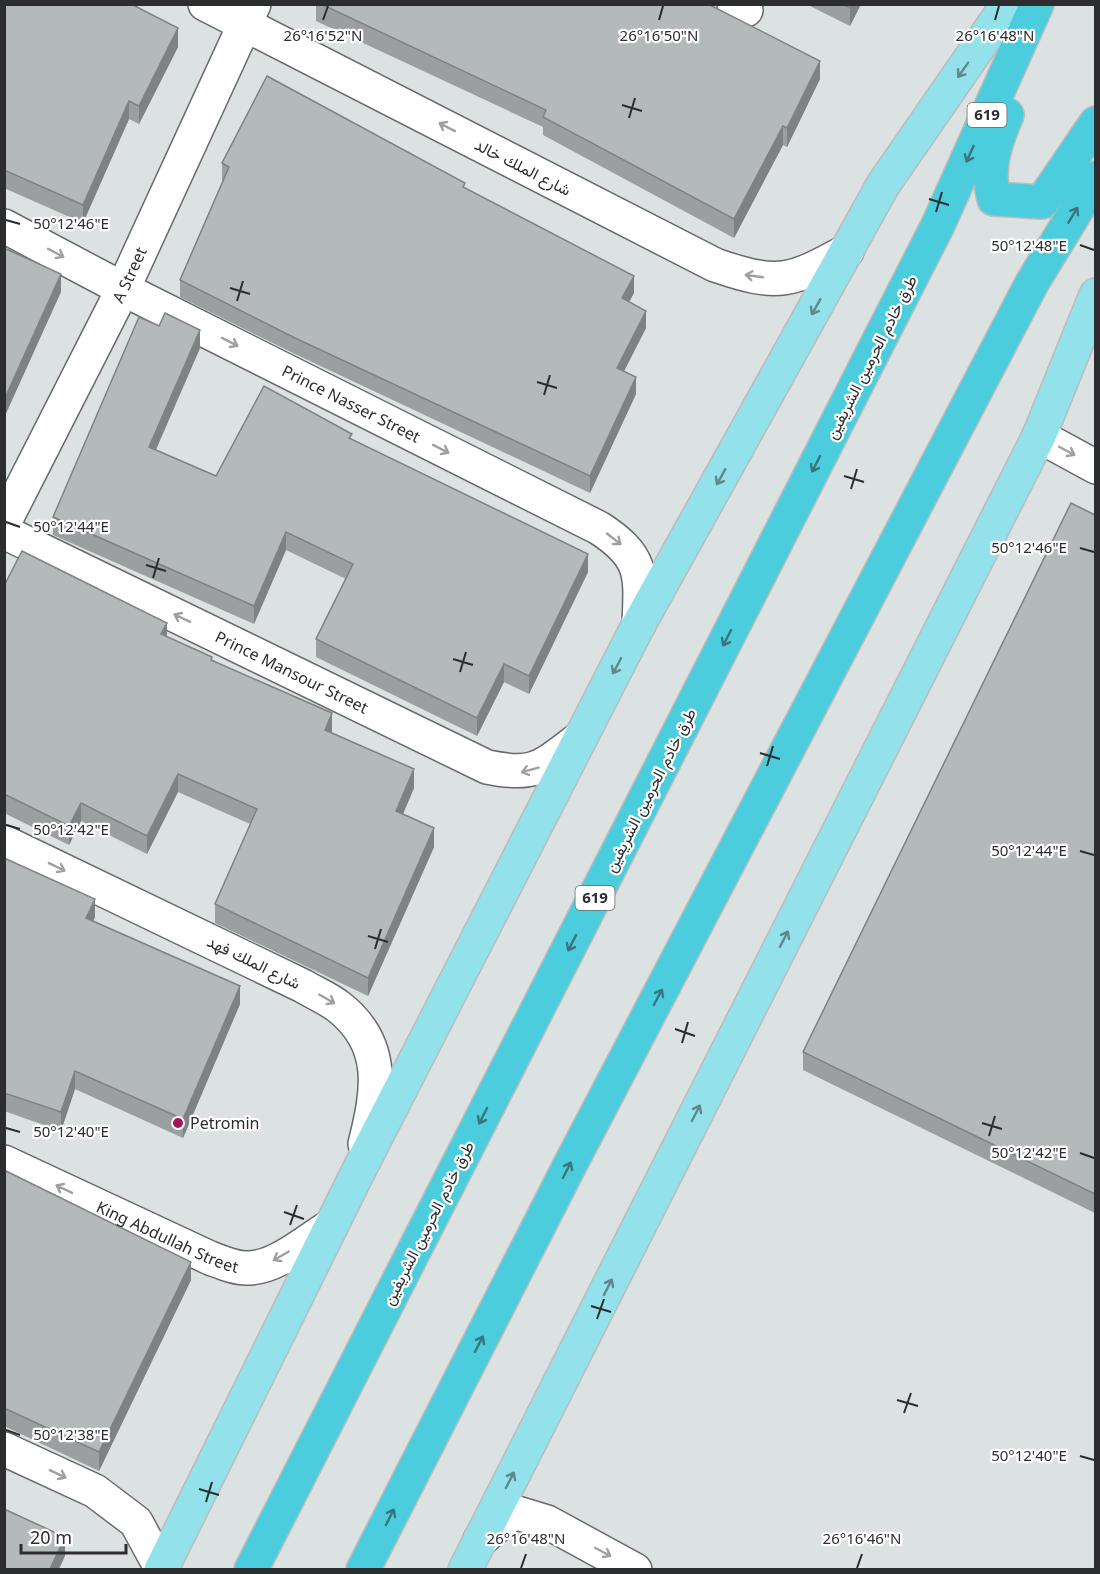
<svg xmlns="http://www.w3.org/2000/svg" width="1100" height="1574" font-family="'Noto Sans',Vazirmatn,sans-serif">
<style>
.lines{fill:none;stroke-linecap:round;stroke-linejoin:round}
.minor-casing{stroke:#666a6b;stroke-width:36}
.major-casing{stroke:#bbbcbc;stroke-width:36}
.highway-casing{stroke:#bbbcbc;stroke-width:36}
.minor{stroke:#fff;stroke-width:33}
.major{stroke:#93e1eb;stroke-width:33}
.highway{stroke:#4bcddd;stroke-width:33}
.wall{fill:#9b9fa0}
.shaded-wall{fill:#7e8282}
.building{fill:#b4b9ba;stroke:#7e8282;stroke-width:1.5}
.oneway{stroke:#60878c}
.oneway2{stroke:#a0a0a1}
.oneway3{stroke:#3a757d}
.ticks{fill:none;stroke:#2c2d2e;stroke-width:2}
.poi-dot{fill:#a2165f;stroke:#fff;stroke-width:2}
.labels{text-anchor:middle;stroke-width:4.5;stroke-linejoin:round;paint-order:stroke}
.shield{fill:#fff;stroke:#6b6c6d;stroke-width:1.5}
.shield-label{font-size:15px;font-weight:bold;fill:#2c2d2e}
.street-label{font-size:16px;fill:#2c2d2e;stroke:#fff}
.poi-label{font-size:16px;fill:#2c2d2e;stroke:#fff;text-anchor:start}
.ticks-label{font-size:15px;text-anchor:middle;fill:#2c2d2e;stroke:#fff;stroke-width:4.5;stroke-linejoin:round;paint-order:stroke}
</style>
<rect width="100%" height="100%" fill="#dce1e2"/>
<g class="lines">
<defs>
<g id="minor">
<path d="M 205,4 L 715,265 C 779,287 790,282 847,251"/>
<path d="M 734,4 L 746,10"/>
<path id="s1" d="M 4,226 L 123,289 L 599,528 C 644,557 641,575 639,624"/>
<path d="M 1039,436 L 1096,467"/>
<path id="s2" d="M 4,523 L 123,289 L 254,4"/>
<path id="s3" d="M 4,532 L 487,767 C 536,777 541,767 579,739"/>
<path d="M 4,842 L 303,986 C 315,993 329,999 339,1007 C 387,1045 378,1092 365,1144"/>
<path id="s4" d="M 4,1162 L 210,1258 C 221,1262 234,1268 246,1268 C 276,1269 307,1240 331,1226"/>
<path d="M 4,1449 L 95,1491 L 136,1522 L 161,1568"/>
<path d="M 480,1540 L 514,1512 L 547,1522 L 635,1570"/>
</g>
<path id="major" d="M 161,1570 L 358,1172 L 639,624 L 883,185 L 1008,4
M 465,1570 L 1039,436 L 1096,295"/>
<path id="highway" d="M 1007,115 C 995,143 986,169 994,199 L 1042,202 L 1096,123
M 251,1570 L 938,225 L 1037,4
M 363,1570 L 572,1161 L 1032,283 L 1096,178"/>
</defs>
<use href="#minor" class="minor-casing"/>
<use href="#major" class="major-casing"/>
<use href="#highway" class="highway-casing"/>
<use href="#minor" class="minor"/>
<use href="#major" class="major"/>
<use href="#highway" class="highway"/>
</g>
<path class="wall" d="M 4,4 L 178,47 L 139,124 L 129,119 L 83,223 L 4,188 Z
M 316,4 L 708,4 L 820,79 L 787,147 L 783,145 L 734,238 L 543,135 L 543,127 L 316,21 Z
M 806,4 L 861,4 L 850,26 Z
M 222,163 L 465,188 L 634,293 L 629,302 L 646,328 L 624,371 L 636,394 L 590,493 L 295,354 L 180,297 L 180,280 L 223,180 L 222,180 Z
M 200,348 L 156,450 L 216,476 L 352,439 L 588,572 L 529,694 L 504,682 L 477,736 L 316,657 L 316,639 L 346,579 L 286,550 L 254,624 L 53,535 L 53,517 Z
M 1095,515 L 1095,1213 L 803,1070 L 803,1052 Z
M 4,586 L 167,637 L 212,660 L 332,732 L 332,733 L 414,788 L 403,814 L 434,847 L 368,996 L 215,923 L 215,904 L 250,824 L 178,792 L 147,854 L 81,821 L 69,845 L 4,813 Z
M 4,858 L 95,917 L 93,921 L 240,1004 L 183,1138 L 75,1089 L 61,1131 L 4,1111 Z
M 4,1170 L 191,1280 L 99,1471 L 4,1426 Z"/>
<path class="shaded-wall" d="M 851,4 L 861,4 L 850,26 L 850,8 Z
M 178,28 L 178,47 L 139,124 L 139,106 Z
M 820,61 L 820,79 L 787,147 L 787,128 Z
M 129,101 L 129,119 L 83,223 L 83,205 Z
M 783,126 L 783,145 L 734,238 L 734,219 Z
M 61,274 L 61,292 L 4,418 L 4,400 Z
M 634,276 L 634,293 L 622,315 L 622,298 Z
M 646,311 L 646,328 L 617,385 L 617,368 Z
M 200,330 L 200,348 L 149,465 L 149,447 Z
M 636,377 L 636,394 L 590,493 L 590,476 Z
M 286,532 L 286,550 L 254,624 L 254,606 Z
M 588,554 L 588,572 L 529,694 L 529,676 Z
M 167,623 L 167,642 L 161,634 Z
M 504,664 L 504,682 L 477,736 L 477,718 Z
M 332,713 L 332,732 L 325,748 L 325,730 Z
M 414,769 L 414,788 L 396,830 L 396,811 Z
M 178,774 L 178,792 L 147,854 L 147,836 Z
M 81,803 L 81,821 L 69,845 L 69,826 Z
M 434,828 L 434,847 L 368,996 L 368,978 Z
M 95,899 L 95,917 L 86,936 L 86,918 Z
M 240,986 L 240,1004 L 183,1138 L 183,1119 Z
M 75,1071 L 75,1089 L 61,1131 L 61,1112 Z
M 191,1262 L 191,1280 L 99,1471 L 99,1452 Z
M 65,1537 L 65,1556 L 59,1569 L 50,1569 Z"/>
<path class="building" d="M 4,4 L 131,4 L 178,28 L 139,106 L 129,101 L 83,205 L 4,170 Z
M 321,4 L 708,4 L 820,61 L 787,128 L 783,126 L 734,219 L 543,117 L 546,110 Z
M 843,4 L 851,4 L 850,8 Z
M 267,76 L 465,183 L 463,187 L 634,276 L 622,298 L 646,311 L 617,368 L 636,377 L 590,476 L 295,338 L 180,280 L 229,167 L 222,163 Z
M 4,248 L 61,274 L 4,400 Z
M 165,313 L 200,330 L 149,447 L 216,476 L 264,386 L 352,434 L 349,438 L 588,554 L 529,676 L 504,664 L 477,718 L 316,639 L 353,564 L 286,532 L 254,606 L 53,517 L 139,317 L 159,326 Z
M 1071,503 L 1095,515 L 1095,1194 L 803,1052 Z
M 22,551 L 167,623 L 161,634 L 212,657 L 211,660 L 332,713 L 325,730 L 414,769 L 396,811 L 434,828 L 368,978 L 215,904 L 257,809 L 178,774 L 147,836 L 81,803 L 69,826 L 4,794 L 4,586 Z
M 4,858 L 95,899 L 86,918 L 240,986 L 183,1119 L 75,1071 L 61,1112 L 4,1093 Z
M 4,1170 L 191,1262 L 99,1452 L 4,1408 Z
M 4,1509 L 65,1537 L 50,1569 L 4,1569 Z"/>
<defs><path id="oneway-shaft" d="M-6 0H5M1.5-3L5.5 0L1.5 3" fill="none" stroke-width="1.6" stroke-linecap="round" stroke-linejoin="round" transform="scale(1.5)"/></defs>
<g class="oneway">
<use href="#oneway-shaft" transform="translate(963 70) rotate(125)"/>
<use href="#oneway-shaft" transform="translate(816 307) rotate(119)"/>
<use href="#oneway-shaft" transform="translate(721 477) rotate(119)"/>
<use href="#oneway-shaft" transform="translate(617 666) rotate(118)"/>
<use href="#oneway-shaft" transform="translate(784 939) rotate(-63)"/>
<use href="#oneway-shaft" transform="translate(696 1113) rotate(-63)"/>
<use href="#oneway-shaft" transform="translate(608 1287) rotate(-63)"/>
<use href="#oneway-shaft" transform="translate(510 1480) rotate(-63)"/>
</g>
<g class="oneway2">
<use href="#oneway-shaft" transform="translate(447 127) rotate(-153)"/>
<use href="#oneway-shaft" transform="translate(56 253) rotate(28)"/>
<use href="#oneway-shaft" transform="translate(754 276) rotate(-172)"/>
<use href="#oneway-shaft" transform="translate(230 342) rotate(27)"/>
<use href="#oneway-shaft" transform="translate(441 449) rotate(27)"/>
<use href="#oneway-shaft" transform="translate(1067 451) rotate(28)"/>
<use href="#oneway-shaft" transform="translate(614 539) rotate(38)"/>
<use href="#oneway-shaft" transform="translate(182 618) rotate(-154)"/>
<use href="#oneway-shaft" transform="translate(530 770) rotate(165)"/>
<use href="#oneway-shaft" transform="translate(57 867) rotate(26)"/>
<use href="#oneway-shaft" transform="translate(327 999) rotate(30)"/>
<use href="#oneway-shaft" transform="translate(64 1189) rotate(-155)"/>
<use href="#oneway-shaft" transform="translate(281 1256) rotate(150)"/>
<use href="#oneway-shaft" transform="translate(58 1474) rotate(25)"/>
<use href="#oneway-shaft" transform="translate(603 1552) rotate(28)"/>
</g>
<g class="oneway3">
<use href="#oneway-shaft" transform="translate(970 154) rotate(114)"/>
<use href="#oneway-shaft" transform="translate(1073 215) rotate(-59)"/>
<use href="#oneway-shaft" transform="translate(816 464) rotate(117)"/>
<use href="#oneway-shaft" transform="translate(727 638) rotate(117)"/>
<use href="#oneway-shaft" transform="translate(572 943) rotate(117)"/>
<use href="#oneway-shaft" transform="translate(658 997) rotate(-62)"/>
<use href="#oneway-shaft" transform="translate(483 1116) rotate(117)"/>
<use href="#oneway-shaft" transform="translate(567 1170) rotate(-63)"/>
<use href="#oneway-shaft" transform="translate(479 1344) rotate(-63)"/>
<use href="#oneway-shaft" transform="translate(390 1517) rotate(-63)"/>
</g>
<path class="ticks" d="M 323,20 L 328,6M 659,20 L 663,6M 995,20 L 999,6M 622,105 L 642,111M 629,118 L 635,98M 929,199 L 949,205M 936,212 L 942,192M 6,220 L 20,224M 1080,245 L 1094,250M 230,288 L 250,294M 237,301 L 243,281M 537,382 L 557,388M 544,395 L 550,375M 844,476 L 864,482M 851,489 L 857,469M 6,522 L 20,527M 1080,548 L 1094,552M 146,565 L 166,571M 153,578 L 159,558M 453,659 L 473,665M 460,672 L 466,652M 760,753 L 780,759M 767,766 L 773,746M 6,825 L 20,829M 1080,851 L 1094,855M 368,936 L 388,942M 375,949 L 381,929M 675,1029 L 695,1036M 682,1043 L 688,1022M 982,1123 L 1002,1129M 6,1128 L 20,1132M 989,1136 L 995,1116M 1080,1153 L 1094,1158M 284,1212 L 304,1219M 290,1225 L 297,1205M 591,1306 L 611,1312M 597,1319 L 604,1299M 897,1400 L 918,1406M 904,1413 L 911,1393M 6,1430 L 20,1435M 1080,1456 L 1094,1460M 199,1489 L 219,1495M 206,1502 L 212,1482M 521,1568 L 526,1554M 857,1568 L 862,1554"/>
<circle class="poi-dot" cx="178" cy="1123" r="6"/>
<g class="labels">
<g class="shield">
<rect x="967.5" y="103" width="39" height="24" rx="4.5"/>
<rect x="575.5" y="886" width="39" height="24" rx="4.5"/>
</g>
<g class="shield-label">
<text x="987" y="120">619</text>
<text x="595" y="903">619</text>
</g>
<g class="street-label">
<text transform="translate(523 167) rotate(27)" y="6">شارع الملك خالد</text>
<text dy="6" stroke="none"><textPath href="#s2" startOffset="278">A Street</textPath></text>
<text transform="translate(871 357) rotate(-63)" y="6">طرق خادم الحرمين الشريفين</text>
<text dy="6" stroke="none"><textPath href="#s1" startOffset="390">Prince Nasser Street</textPath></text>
<text dy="6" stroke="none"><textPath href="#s3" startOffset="320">Prince Mansour Street</textPath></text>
<text transform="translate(650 790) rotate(-63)" y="6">طرق خادم الحرمين الشريفين</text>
<text transform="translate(254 962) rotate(26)" y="6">شارع الملك فهد</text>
<text transform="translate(428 1223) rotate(-63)" y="6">طرق خادم الحرمين الشريفين</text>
<text dy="6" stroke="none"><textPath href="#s4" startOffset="180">King Abdullah Street</textPath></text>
</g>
<g class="poi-label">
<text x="190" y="1129">Petromin</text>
</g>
</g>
<g class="ticks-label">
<text x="323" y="41">26°16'52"N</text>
<text x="659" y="41">26°16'50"N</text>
<text x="995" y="41">26°16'48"N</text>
<text x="71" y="229">50°12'46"E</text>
<text x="1029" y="251">50°12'48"E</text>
<text x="71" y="532">50°12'44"E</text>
<text x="1029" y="553">50°12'46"E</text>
<text x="71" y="835">50°12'42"E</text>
<text x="1029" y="856">50°12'44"E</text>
<text x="71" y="1137">50°12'40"E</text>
<text x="1029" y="1158">50°12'42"E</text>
<text x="71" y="1440">50°12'38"E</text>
<text x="1029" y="1461">50°12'40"E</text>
<text x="526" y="1544">26°16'48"N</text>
<text x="862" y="1544">26°16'46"N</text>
</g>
<rect width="1100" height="1574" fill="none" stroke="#2c2d2e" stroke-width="12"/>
<path d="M21 1544v9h105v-9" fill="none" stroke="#2c2d2e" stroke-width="3"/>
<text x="30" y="1544" font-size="18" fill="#2c2d2e" stroke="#ffffff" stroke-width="4.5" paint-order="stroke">20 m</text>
</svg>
